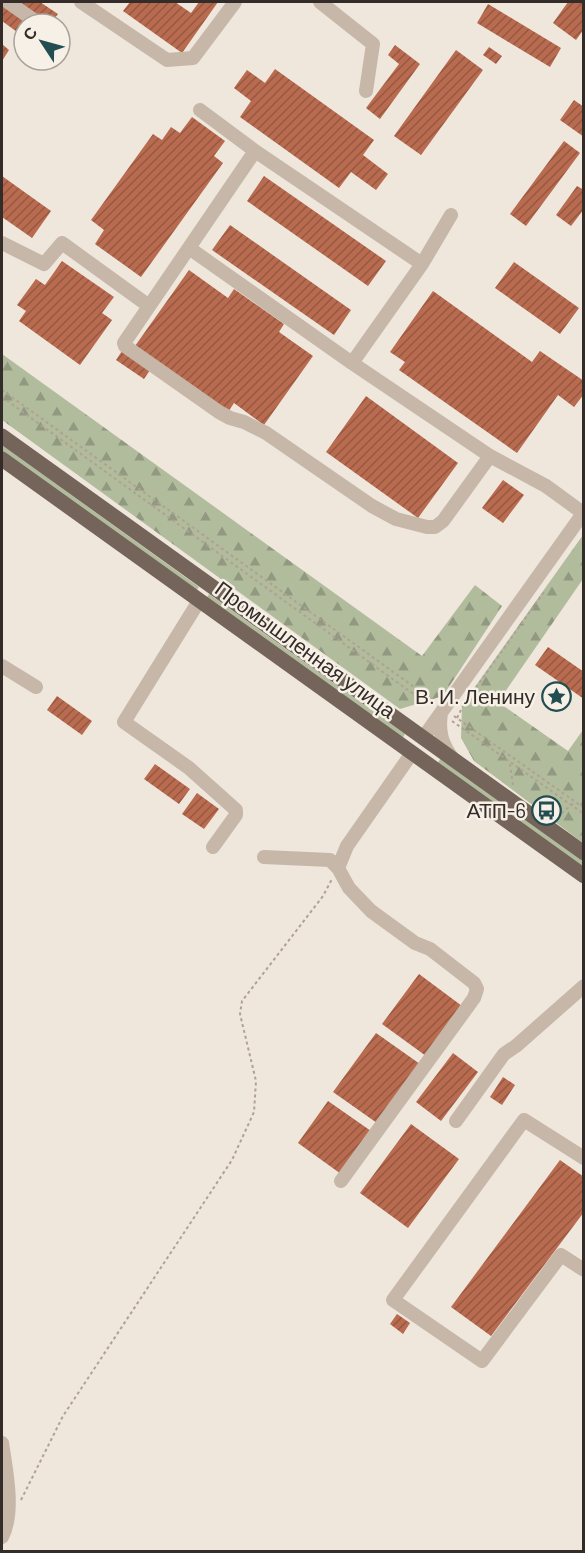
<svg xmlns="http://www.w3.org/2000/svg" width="585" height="1553" font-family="Barlow,sans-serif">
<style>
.grass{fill:#b1bc9d}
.forest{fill:url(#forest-firs)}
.building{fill:url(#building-hatch)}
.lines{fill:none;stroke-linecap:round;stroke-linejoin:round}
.path{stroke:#b1a193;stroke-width:2;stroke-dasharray:3 3;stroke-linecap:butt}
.minor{stroke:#c6b7a9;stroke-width:14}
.major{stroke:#74645a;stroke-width:15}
.labels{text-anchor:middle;stroke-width:5;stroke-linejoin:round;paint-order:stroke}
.street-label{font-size:21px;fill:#342c28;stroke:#f7f0e7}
.poi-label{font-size:21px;fill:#342c28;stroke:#f7f0e7;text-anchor:end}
</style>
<defs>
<pattern id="forest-firs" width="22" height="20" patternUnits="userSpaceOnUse" patternTransform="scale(1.5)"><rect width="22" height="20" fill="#b1bc9d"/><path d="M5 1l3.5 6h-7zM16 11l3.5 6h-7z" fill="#919980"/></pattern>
<pattern id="building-hatch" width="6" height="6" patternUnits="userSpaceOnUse" patternTransform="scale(1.5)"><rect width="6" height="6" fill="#b96b4f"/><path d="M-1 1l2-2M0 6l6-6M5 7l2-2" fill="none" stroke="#975842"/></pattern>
</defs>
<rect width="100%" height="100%" fill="#efe6dc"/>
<path class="grass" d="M 2,445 L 199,587 L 196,591 L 2,452 Z
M 209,594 L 405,734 L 402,739 L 206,599 Z
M 441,758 L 583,860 L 583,869 L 437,764 Z"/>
<path class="forest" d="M 2,354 L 422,656 L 475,585 L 502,606 L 443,696 L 400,709 L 2,420 Z
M 583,535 L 583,579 L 498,702 L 568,751 L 583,730 L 583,843 L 474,761 L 461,738 L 462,705 Z"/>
<path class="building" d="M 19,2 L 40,2 L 58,14 L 50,24 Z
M 130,2 L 175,2 L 191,13 L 199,2 L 218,2 L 182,53 L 123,11 Z
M 568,2 L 584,2 L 584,29 L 576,40 L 553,23 Z
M 488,4 L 561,48 L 550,67 L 477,23 Z
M 2,5 L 28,24 L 24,24 L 24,37 L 2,21 Z
M 2,44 L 9,50 L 2,61 Z
M 395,45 L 420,64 L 380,119 L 366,108 L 399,64 L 388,55 Z
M 489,47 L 502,56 L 496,64 L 483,55 Z
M 456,50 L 483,70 L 421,155 L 394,136 Z
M 275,69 L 374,140 L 363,155 L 388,174 L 376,190 L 351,172 L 339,188 L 240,117 L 251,101 L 234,88 L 247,70 L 265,83 Z
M 574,100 L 584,107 L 584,137 L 560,120 Z
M 192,117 L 225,141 L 214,156 L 223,163 L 141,277 L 95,244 L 104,230 L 91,220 L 153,134 L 162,140 L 171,127 L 180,133 Z
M 564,141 L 580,153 L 526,226 L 510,214 Z
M 2,176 L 51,211 L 32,238 L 2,217 Z
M 264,176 L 386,261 L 368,286 L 247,201 Z
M 577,186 L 584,190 L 584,209 L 571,226 L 556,215 Z
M 230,225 L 351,310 L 334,335 L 212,250 Z
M 62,261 L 114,297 L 102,313 L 112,320 L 80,365 L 19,321 L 26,311 L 17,305 L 36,279 L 45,285 Z
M 514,262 L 579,308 L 560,334 L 495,288 Z
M 189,270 L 228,298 L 234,289 L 284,324 L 279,332 L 313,356 L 264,425 L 234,403 L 228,412 L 135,346 Z
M 433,291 L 532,362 L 540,351 L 584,381 L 584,394 L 574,407 L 558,395 L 517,453 L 399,370 L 405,362 L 390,352 Z
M 122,351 L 150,370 L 144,379 L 116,360 Z
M 366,396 L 458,463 L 418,518 L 326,452 Z
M 503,480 L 524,495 L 503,523 L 482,508 Z
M 548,647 L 584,672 L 584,699 L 535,665 Z
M 57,696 L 92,721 L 82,735 L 47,710 Z
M 155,764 L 190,789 L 179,804 L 144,779 Z
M 197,793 L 219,809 L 204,829 L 182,814 Z
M 419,974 L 462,1006 L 426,1056 L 382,1024 Z
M 376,1033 L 420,1064 L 377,1123 L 333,1092 Z
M 453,1053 L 478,1072 L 441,1121 L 416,1102 Z
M 503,1077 L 515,1085 L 502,1105 L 490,1097 Z
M 328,1101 L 371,1131 L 341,1174 L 298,1143 Z
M 411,1124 L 459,1159 L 408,1228 L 360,1193 Z
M 560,1160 L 584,1177 L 584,1212 L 491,1336 L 451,1307 Z
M 397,1314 L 410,1323 L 403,1334 L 390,1324 Z"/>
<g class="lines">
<path class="path" d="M 2,390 L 435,702
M 2,397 L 430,706
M 454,716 L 584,808
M 457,718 L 463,706 L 544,592
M 452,721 L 584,814
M 510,764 L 513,785
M 557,817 L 575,802
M 21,1500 L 63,1416 L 232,1160 L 254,1112 L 256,1081 L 240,1014 L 242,1001 L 323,896 L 332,879"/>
<path class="minor" d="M 8,2 L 38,23
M 81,2 L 167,60 L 193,58 L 235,2
M 320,2 L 373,44 L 366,91
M 200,110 L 255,151 L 422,264 L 352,363 L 490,456 L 546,486 L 583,513
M 255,151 L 124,343 L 125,346 L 219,412 L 230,418 L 244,422 L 266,433 L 372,506 L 396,519 L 427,527 L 435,527 L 443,521 L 490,456
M 2,243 L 44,264 L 62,243 L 149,306
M 189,248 L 352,363
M 422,264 L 451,215
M 199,601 L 124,722 L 189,768 L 236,810 L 236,815 L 213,847
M 2,666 L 36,687
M 441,713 C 438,732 442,744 453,759
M 423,738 L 584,512
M 264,857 L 330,860 L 338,868 L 349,888 L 371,911 L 415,943 L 430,949 L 474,983 L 477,989 L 474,998 L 341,1181
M 338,868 L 347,846 L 412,753
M 456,1121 L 504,1054 L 516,1046 L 584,986
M 584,1158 L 524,1120 L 393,1300 L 482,1361 L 561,1255 L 584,1270
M 2,1443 C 6,1470 15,1512 2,1537"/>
<path class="major" d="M 2,436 L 584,853
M 2,459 L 584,876"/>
</g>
<defs>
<symbol id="sight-ring" viewBox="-11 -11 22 22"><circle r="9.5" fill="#f7f0e7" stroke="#224d51" stroke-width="1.5"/><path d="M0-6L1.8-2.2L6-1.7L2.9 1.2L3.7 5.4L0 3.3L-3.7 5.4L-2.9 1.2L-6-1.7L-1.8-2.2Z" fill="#224d51"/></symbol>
<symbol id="bus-ring" viewBox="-11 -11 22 22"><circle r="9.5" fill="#f7f0e7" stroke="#224d51" stroke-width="1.5"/><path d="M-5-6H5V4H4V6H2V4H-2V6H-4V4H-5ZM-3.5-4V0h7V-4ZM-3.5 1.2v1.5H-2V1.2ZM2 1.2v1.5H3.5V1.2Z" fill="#224d51"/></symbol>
</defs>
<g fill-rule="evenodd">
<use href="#sight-ring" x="540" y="680" width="33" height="33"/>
<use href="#bus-ring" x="530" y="794" width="33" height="33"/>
</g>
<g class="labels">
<g class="street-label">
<text transform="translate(305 650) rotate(36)" y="7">Промышленная улица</text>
</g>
<g class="poi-label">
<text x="535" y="704">В. И. Ленину</text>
<text x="526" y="818">АТП-6</text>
</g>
</g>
<rect width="585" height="1553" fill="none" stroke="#342c28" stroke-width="6"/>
<g transform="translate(42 42) rotate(306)"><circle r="28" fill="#f7f0e7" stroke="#a9a29b" stroke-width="1.5"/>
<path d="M0-4.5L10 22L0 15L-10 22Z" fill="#224d51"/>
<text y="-9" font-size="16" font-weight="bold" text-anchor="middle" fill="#342c28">С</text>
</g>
</svg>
